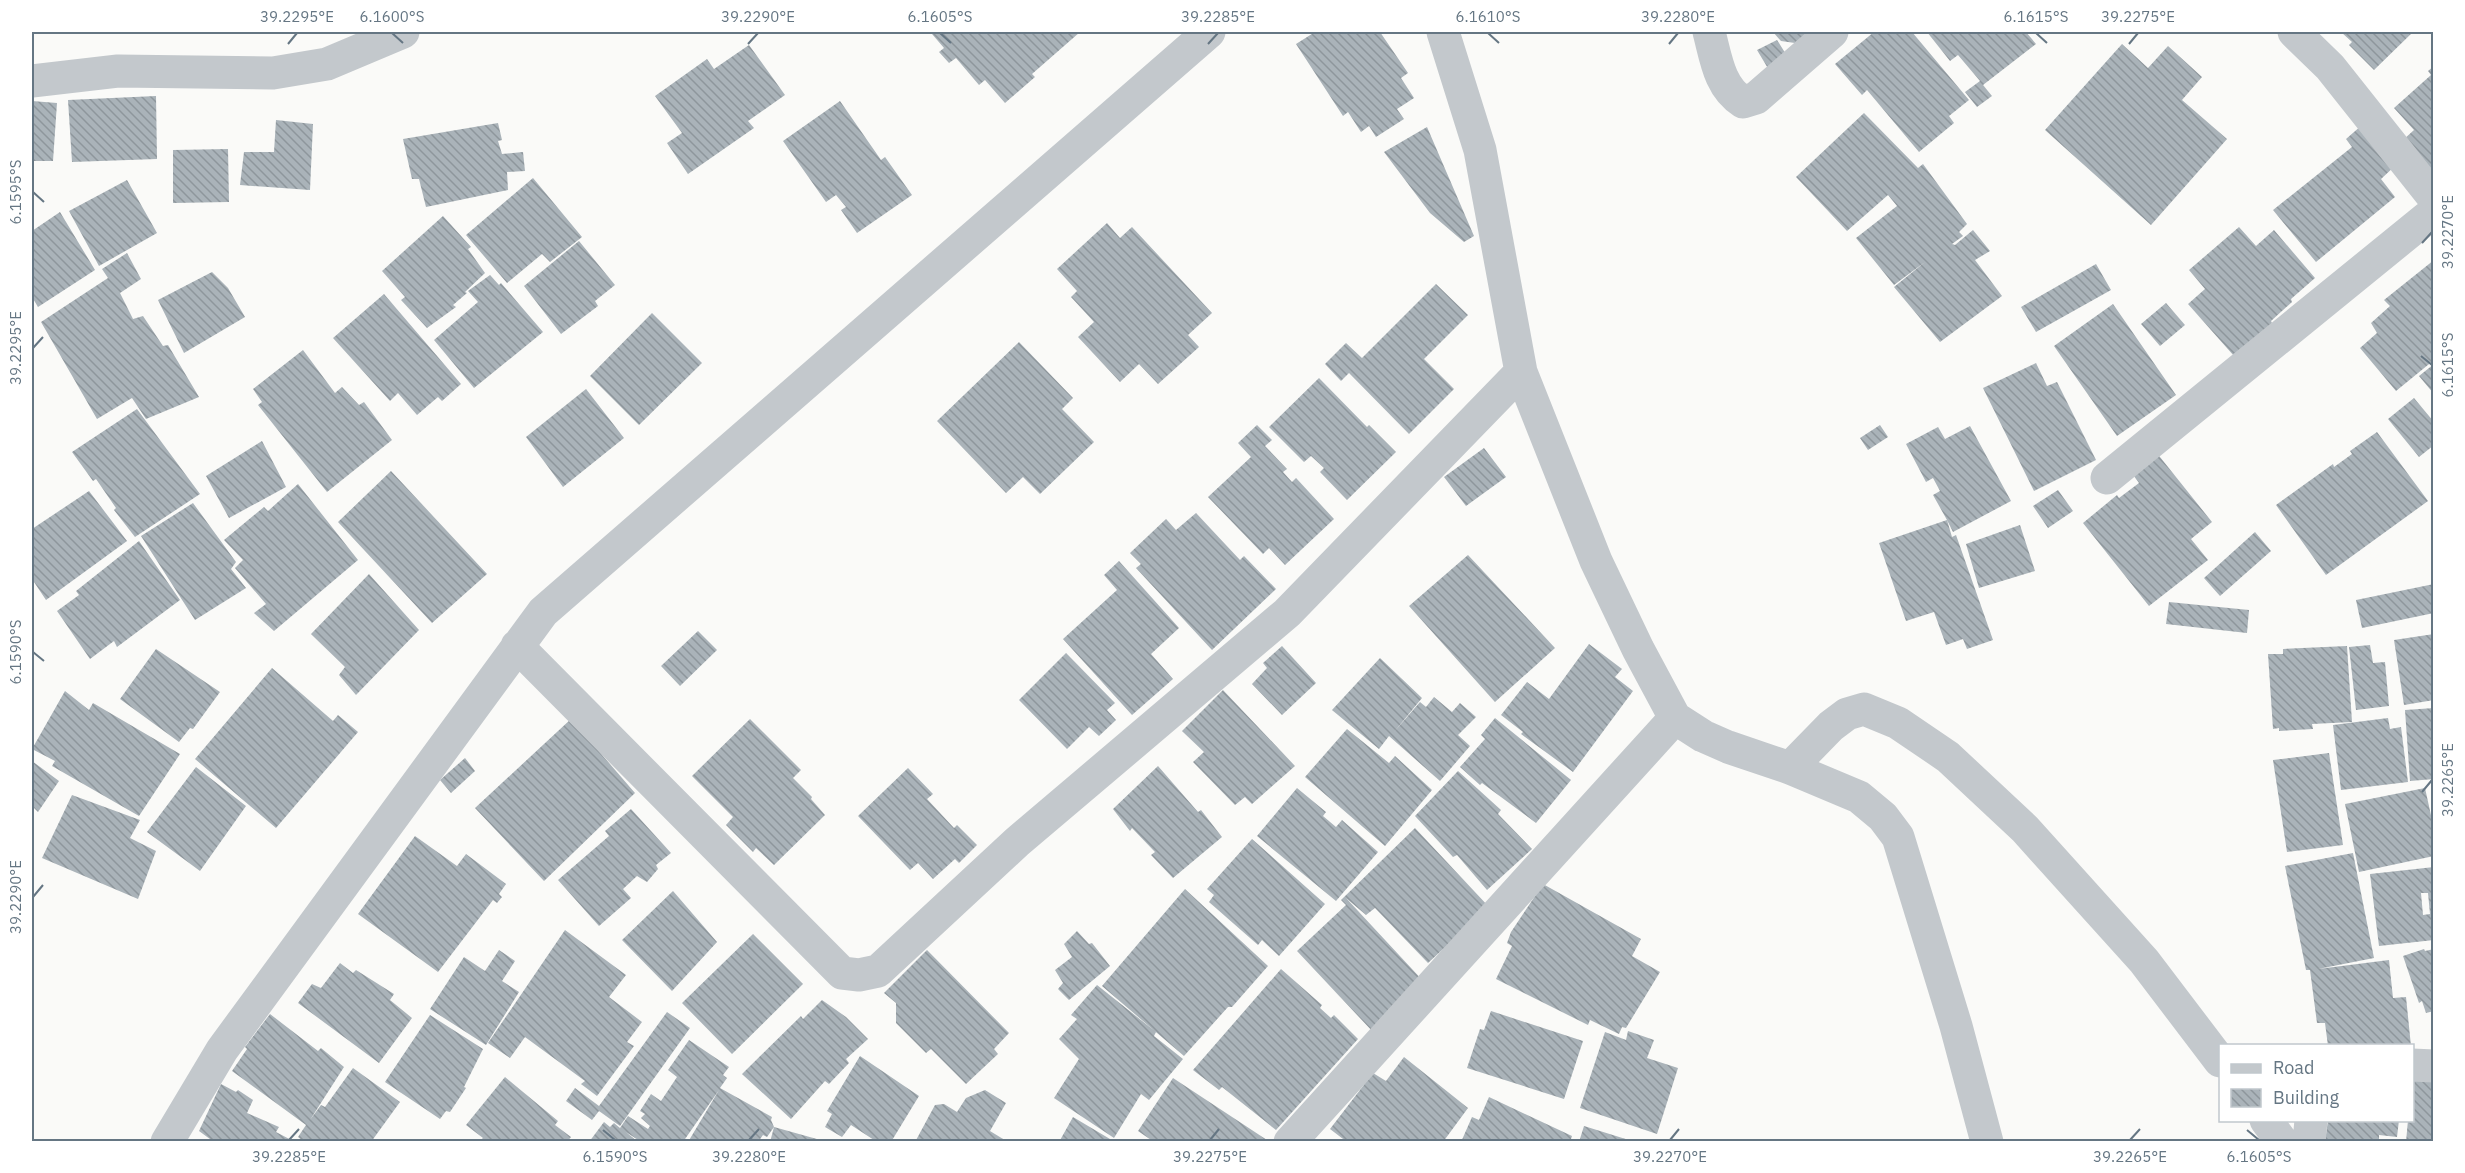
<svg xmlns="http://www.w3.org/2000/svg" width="2465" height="1173" font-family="'IBM Plex Sans',sans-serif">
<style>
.building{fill:url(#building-back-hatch);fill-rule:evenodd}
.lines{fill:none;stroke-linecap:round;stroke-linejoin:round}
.street{stroke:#c3c8cc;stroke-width:33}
.ticks{fill:none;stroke:#657683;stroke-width:2}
.neatline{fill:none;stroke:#657683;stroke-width:2}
.ticks-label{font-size:15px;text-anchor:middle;fill:#657683}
</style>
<defs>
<pattern id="building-back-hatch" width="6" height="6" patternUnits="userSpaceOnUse" patternTransform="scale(1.5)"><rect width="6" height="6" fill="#aab3b9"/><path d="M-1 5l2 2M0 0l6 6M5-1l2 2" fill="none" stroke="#8e969c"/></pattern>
</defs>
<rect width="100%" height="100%" fill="#fafaf8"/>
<path class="building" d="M 935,32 L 1080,32 L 1032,74 L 1035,77 L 1005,103 L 985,80 L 979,85 L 956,58 L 949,63 L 939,52 L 944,48 L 932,34 Z
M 1315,32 L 1380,32 L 1408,73 L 1401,78 L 1414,98 L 1397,109 L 1404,119 L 1376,137 L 1369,126 L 1361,132 L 1348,112 L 1343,116 L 1296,44 Z
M 1773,32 L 1808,32 L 1795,43 L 1781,41 Z
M 1874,32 L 1912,32 L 1969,100 L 1949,116 L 1954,123 L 1919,152 L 1867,90 L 1862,95 L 1835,64 Z
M 1927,32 L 2026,32 L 2036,44 L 1983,85 L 1992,96 L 1977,107 L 1965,92 L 1980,81 L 1958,55 L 1950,61 Z
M 2341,32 L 2413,32 L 2374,70 L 2349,45 L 2352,42 Z
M 1777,40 L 1789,59 L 1769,70 L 1757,50 Z
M 2122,44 L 2148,68 L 2168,46 L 2202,77 L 2182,100 L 2227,139 L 2151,225 L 2045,130 Z
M 749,45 L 785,95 L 748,121 L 754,128 L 688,174 L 667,143 L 682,133 L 655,96 L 707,59 L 714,69 Z
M 2434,66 L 2434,174 L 2403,140 L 2414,130 L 2394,108 L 2431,75 L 2428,71 Z
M 156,96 L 157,159 L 72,162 L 68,100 Z
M 32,101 L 57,103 L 53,161 L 32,161 Z
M 840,101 L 881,160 L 885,157 L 912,195 L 857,233 L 841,210 L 846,207 L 836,195 L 826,202 L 783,141 Z
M 1864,113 L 1918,168 L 1923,164 L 1967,224 L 1959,232 L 1963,236 L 1952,244 L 1955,245 L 1973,230 L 1990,251 L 1975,260 L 2002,296 L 1940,342 L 1894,287 L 1925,262 L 1894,285 L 1856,238 L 1897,206 L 1888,195 L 1847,231 L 1796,177 Z
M 276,120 L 313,124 L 310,190 L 240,185 L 244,152 L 274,152 Z
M 498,123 L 502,140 L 498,141 L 502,154 L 523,152 L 525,171 L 507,172 L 508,190 L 426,207 L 419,179 L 412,179 L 403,139 Z
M 2362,125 L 2396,165 L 2381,179 L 2395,197 L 2316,262 L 2273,210 L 2352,147 L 2346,139 Z
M 1427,127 L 1474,236 L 1464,242 L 1430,213 L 1384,152 Z
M 228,149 L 229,202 L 173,203 L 173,150 Z
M 533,178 L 582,237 L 550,262 L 542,254 L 507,283 L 466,235 Z
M 127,180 L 157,233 L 99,266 L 69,211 Z
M 60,212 L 95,270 L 38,307 L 32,297 L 32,231 Z
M 443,216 L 471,247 L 468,249 L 485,273 L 465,292 L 467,293 L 453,305 L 456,307 L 427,328 L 401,300 L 405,297 L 382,271 Z
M 1107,223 L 1120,238 L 1132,227 L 1212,313 L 1188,335 L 1199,347 L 1158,384 L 1139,364 L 1120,382 L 1078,337 L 1094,322 L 1071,297 L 1077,291 L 1057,269 Z
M 2239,227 L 2256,246 L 2274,230 L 2315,278 L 2291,299 L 2292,302 L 2271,321 L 2272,323 L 2234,356 L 2188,304 L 2205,289 L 2189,270 Z
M 579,241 L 615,285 L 595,301 L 598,306 L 561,334 L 524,286 Z
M 127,253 L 141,279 L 120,293 L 133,319 L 143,316 L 163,346 L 168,345 L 199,397 L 146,419 L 132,398 L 97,419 L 41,322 L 108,278 L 102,269 Z
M 2434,260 L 2434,360 L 2396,391 L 2360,348 L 2377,333 L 2371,323 L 2390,306 L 2384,300 Z
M 2096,264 L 2111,290 L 2036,332 L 2021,307 Z
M 212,272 L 228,288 L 245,317 L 184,353 L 158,300 Z
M 490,275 L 499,285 L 501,283 L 543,332 L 474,388 L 434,340 L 478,302 L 468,291 Z
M 1436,284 L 1468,315 L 1424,359 L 1454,389 L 1409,434 L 1349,373 L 1341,381 L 1325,364 L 1346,343 L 1362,358 Z
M 384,294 L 461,384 L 442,401 L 438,397 L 417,415 L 398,393 L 390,401 L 333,338 Z
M 2166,303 L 2185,325 L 2160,346 L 2141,324 Z
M 2113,304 L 2176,395 L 2117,436 L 2054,346 Z
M 652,313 L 702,363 L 639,425 L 590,376 Z
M 1019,342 L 1073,398 L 1062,409 L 1094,442 L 1040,494 L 1023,477 L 1006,493 L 937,421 Z
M 303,350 L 335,393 L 342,387 L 359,405 L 364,402 L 392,440 L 327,492 L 258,405 L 262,402 L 253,389 Z
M 2036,363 L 2047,386 L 2057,382 L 2096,460 L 2034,491 L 1983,388 Z
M 2434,364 L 2434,394 L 2419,376 Z
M 1319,378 L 1367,427 L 1369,425 L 1396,452 L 1347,500 L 1320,472 L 1324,468 L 1311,456 L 1304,462 L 1269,427 Z
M 586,389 L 624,438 L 563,487 L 526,437 Z
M 2414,398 L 2434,422 L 2434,445 L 2419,457 L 2388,419 Z
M 137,409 L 200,494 L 135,537 L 114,510 L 116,508 L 96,479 L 93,481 L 72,452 Z
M 1257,425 L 1272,440 L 1265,446 L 1287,469 L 1283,472 L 1292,482 L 1296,478 L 1334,519 L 1285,565 L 1269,548 L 1263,554 L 1208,497 L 1251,457 L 1238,443 Z
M 1880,425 L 1888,437 L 1868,450 L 1860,438 Z
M 1970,426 L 2011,501 L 1953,532 L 1947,520 L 1952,537 L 1956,535 L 1993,640 L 1967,649 L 1963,639 L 1946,645 L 1934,612 L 1906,621 L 1879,543 L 1947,520 L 1933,495 L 1940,491 L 1933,478 L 1926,482 L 1906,444 L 1938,427 L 1945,439 Z
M 2377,432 L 2428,501 L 2326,575 L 2276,505 L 2333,464 L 2334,467 L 2352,454 L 2350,451 Z
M 262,441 L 286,487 L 229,518 L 206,476 Z
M 1484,448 L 1506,477 L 1466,506 L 1444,477 Z
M 2156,452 L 2212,522 L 2191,539 L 2208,560 L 2149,606 L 2083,523 L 2117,495 L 2119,498 L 2139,483 L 2131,472 Z
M 391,471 L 487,574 L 432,623 L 338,522 Z
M 298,484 L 358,560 L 274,631 L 254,613 L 266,604 L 235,568 L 243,560 L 224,540 L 264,507 L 268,511 Z
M 2058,490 L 2073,511 L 2048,528 L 2033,506 Z
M 89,491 L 127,541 L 46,600 L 32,579 L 32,529 Z
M 193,503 L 236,562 L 231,569 L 246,588 L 195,620 L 141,536 Z
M 1196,513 L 1240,560 L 1244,556 L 1276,589 L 1212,650 L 1136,568 L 1141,564 L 1130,553 L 1166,519 L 1176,530 Z
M 2020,525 L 2035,571 L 1979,588 L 1966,544 Z
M 2255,532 L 2271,551 L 2220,596 L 2204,578 Z
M 139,541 L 180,600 L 117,647 L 114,641 L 90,659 L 57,611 L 79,595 L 76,591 Z
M 1468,555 L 1555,648 L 1495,702 L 1409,606 Z
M 1119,561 L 1179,628 L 1151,654 L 1173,679 L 1132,715 L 1063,639 L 1117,590 L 1104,575 Z
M 369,574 L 419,630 L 356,695 L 339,675 L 345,667 L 311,634 Z
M 2434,584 L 2434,613 L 2362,628 L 2356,600 Z
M 2169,602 L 2249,610 L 2247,633 L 2166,624 Z
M 698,631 L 717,650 L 680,686 L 661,666 Z
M 2434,634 L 2434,700 L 2404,705 L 2394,640 Z
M 1589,644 L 1622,669 L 1615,677 L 1633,691 L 1573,772 L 1521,734 L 1523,732 L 1501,715 L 1527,682 L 1549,699 Z
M 2370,645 L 2373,663 L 2385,662 L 2389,706 L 2356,710 L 2349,647 Z
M 1282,646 L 1316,683 L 1282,715 L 1252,684 L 1267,668 L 1263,663 Z
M 2347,646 L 2352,722 L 2312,724 L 2313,729 L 2279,731 L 2279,728 L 2273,729 L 2268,654 L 2283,654 L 2283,649 Z
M 156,649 L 220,692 L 193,729 L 190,728 L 179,742 L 120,699 Z
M 1066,653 L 1115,703 L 1107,710 L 1116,720 L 1099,736 L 1089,727 L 1067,749 L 1019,700 Z
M 1380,658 L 1422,698 L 1394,732 L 1420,702 L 1426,707 L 1434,697 L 1452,712 L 1460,703 L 1476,717 L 1458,735 L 1470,746 L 1440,781 L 1389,736 L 1379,749 L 1332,710 Z
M 272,668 L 333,721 L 338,715 L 358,732 L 276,828 L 195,759 Z
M 1223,690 L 1295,766 L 1252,804 L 1245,797 L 1235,805 L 1193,762 L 1204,752 L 1182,731 Z
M 65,691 L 89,710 L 93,703 L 180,754 L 139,816 L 52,766 L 55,761 L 32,749 Z
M 2434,708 L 2434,779 L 2410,781 L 2405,710 Z
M 1495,718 L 1571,780 L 1536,823 L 1482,783 L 1480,785 L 1460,767 L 1485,739 L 1481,735 Z
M 2388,718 L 2390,729 L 2401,727 L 2408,782 L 2341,790 L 2333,725 Z
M 571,719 L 635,793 L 544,881 L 475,808 Z
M 750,719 L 801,770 L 793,778 L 812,797 L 811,799 L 825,815 L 774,865 L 756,848 L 753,852 L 726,825 L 733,817 L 692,776 Z
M 1347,729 L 1389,763 L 1395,756 L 1432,790 L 1385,846 L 1305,777 Z
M 2329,753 L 2343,845 L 2287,852 L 2273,760 Z
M 465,758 L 475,771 L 451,793 L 440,780 Z
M 32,761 L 59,781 L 38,812 L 34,808 L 32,811 Z
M 1158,766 L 1198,812 L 1201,810 L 1222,837 L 1173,878 L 1151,855 L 1155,852 L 1132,828 L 1130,831 L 1113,809 Z
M 196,767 L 246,806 L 200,871 L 147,832 Z
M 908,768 L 933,794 L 927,799 L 954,828 L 957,825 L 977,845 L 959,863 L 955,859 L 933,879 L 918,863 L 910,870 L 858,816 Z
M 1458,771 L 1501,810 L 1498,814 L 1532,849 L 1487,890 L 1457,855 L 1453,857 L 1415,816 Z
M 1297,788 L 1326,812 L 1323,816 L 1336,827 L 1342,820 L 1378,852 L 1336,901 L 1257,836 Z
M 2425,788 L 2434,829 L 2434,856 L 2359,872 L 2345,804 Z
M 72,795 L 140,820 L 130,838 L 156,851 L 138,899 L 42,858 Z
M 631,809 L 671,853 L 656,865 L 658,869 L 647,882 L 637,876 L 623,889 L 631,898 L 599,926 L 558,880 L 609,836 L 605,831 Z
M 1415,828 L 1489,907 L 1428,963 L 1375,908 L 1366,915 L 1346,898 L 1425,983 L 1374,1033 L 1297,951 L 1346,905 L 1341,900 Z
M 415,836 L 457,866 L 466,854 L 506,884 L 499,894 L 502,897 L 497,903 L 493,900 L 438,972 L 358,914 Z
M 1252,839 L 1325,904 L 1279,956 L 1262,940 L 1258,945 L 1209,902 L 1214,895 L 1207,889 Z
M 2353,853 L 2374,958 L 2318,969 L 2389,960 L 2393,998 L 2406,997 L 2411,1046 L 2328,1046 L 2325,1023 L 2317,1023 L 2310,970 L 2306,970 L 2285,866 Z
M 2434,867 L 2434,940 L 2379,946 L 2370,874 ZM 2421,893 L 2428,893 L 2430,914 L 2423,915 Z
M 1543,884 L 1641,939 L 1632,956 L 1660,972 L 1626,1028 L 1622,1027 L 1619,1034 L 1590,1020 L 1588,1025 L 1496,979 L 1512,946 L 1507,943 L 1511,932 Z
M 1185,889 L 1268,966 L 1232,1007 L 1228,1007 L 1184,1056 L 1102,986 Z
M 673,891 L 717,942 L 672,991 L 622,940 Z
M 565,930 L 626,975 L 609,997 L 642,1022 L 627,1042 L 634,1046 L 597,1096 L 581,1084 L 585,1081 L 525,1037 L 510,1058 L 488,1043 Z
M 1077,931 L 1089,944 L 1092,943 L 1110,966 L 1069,1000 L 1058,989 L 1063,983 L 1055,970 L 1072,957 L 1064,944 Z
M 753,934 L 803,984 L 732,1054 L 682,1003 Z
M 2424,949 L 2425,951 L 2434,949 L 2434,1011 L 2426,1013 L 2422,1001 L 2419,1003 L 2403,956 Z
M 499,950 L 515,961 L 502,981 L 519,992 L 486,1045 L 430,1009 L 464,957 L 485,971 Z
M 927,950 L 1009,1033 L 994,1049 L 998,1054 L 966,1084 L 931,1049 L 926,1053 L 896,1023 L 896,1003 L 884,993 Z
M 340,963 L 353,973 L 356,970 L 394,994 L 390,1000 L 412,1018 L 379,1063 L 298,1003 L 312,984 L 321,988 Z
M 1281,969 L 1322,1005 L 1320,1008 L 1331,1018 L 1334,1015 L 1358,1039 L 1276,1130 L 1222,1087 L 1219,1090 L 1193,1070 Z
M 1097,985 L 1156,1032 L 1154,1036 L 1183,1059 L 1149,1100 L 1141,1094 L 1114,1138 L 1054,1098 L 1079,1059 L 1059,1039 L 1077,1019 L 1071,1015 Z
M 822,1000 L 846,1017 L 868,1039 L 846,1059 L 849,1063 L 829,1084 L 825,1081 L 791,1119 L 742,1074 L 801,1016 L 803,1019 Z
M 1491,1011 L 1583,1041 L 1564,1099 L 1467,1068 L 1480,1029 L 1484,1030 Z
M 667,1012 L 690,1028 L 620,1126 L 599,1111 L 592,1120 L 566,1101 L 575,1088 L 599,1106 Z
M 270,1014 L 318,1051 L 321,1048 L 344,1067 L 310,1120 L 321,1105 L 325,1107 L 353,1068 L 400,1102 L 371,1142 L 304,1142 L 298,1137 L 306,1125 L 232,1071 L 247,1049 L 245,1047 Z
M 430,1015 L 483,1049 L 464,1087 L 466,1088 L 450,1112 L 446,1111 L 440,1119 L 385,1082 Z
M 1628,1031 L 1654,1040 L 1647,1058 L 1678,1068 L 1657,1134 L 1580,1108 L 1605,1032 L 1626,1040 Z
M 689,1040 L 729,1067 L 723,1075 L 727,1078 L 720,1088 L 772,1117 L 771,1120 L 774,1127 L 767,1137 L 763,1135 L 758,1142 L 688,1142 L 719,1090 L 683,1142 L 641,1142 L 626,1132 L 638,1142 L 589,1142 L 604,1122 L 610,1127 L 614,1123 L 620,1128 L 628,1116 L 648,1129 L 650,1126 L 641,1118 L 645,1114 L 640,1111 L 651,1094 L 661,1101 L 677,1077 L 668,1070 Z
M 860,1056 L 919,1096 L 891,1142 L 877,1142 L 851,1125 L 842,1137 L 825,1127 L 832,1114 L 827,1111 Z
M 1404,1057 L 1468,1108 L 1443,1142 L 1347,1142 L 1330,1129 L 1373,1073 L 1386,1081 Z
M 505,1077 L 558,1121 L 555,1125 L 571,1137 L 567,1142 L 479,1142 L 483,1138 L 466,1125 Z
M 1173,1078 L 1270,1142 L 1154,1142 L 1138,1131 Z
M 2412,1078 L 2434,1080 L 2434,1142 L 2406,1142 L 2408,1120 L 2412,1120 Z
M 221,1084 L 236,1092 L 238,1090 L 253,1100 L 247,1113 L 279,1127 L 276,1132 L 295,1142 L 214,1142 L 199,1131 Z
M 985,1090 L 1006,1103 L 990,1131 L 1008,1142 L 915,1142 L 935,1105 L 944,1104 L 957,1112 L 966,1098 Z
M 1489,1097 L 1572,1136 L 1570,1142 L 1461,1142 L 1472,1117 L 1479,1120 Z
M 1073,1117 L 1115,1142 L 1059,1142 Z
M 2328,1120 L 2399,1120 L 2397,1137 L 2379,1135 L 2379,1142 L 2325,1142 Z
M 1584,1126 L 1632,1141 L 1632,1142 L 1579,1142 Z
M 774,1127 L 824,1141 L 824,1142 L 770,1142 Z"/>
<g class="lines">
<path class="street" d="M 1443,32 L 1480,150 L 1521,372 L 1596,561 L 1638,649 L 1675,718 L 1703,736 L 1728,747 L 1790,768 L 1859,797 L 1883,817 L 1898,837 L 1956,1026 L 1987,1142
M 1709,32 C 1716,58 1719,87 1743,102 L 1756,98 L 1832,32
M 2294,32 L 2330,67 L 2434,198
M 32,81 L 118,71 L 273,73 L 327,64 L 403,32
M 2107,478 L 2434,212
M 517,646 L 842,973 L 859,975 L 878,971 L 1017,842 L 1287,613 L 1521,372
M 1790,768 L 1831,726 L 1847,714 L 1864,709 L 1898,723 L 1948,757 L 2025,829 L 2144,961 L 2220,1061
M 2412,1065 L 2434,1066
M 2266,1120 L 2282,1142
M 167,1142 L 222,1050 L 543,612 L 1209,32
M 1290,1142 L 1675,718
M 2309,1142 L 2311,1120"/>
</g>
<path class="ticks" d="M 392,33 L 403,43M 940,33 L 951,43M 1488,33 L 1499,43M 2036,33 L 2047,43M 288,44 L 297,33M 748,44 L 758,33M 1208,44 L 1218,33M 1669,44 L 1678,33M 2129,44 L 2138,33M 33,192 L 44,202M 2422,243 L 2432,232M 33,348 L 43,337M 2421,356 L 2432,365M 33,652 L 44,661M 2422,792 L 2432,780M 33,897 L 43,885M 603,1130 L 615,1140M 2247,1130 L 2259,1140M 289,1140 L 299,1129M 749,1140 L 759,1129M 1210,1140 L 1219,1129M 1670,1140 L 1679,1129M 2130,1140 L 2140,1129"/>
<rect width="2465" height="1173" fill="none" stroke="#ffffff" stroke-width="66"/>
<rect x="2219" y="1044" width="195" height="78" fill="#ffffff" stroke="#c1c8cd" stroke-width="1.5"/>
<rect x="2231" y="1064" width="30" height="9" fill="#c3c8cc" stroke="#c1c8cd" stroke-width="1.5"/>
<text x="2273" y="1074" font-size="18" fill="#657683">Road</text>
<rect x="2231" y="1089" width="30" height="18" fill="url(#building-back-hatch)" stroke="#c1c8cd" stroke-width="1.5"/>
<text x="2273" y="1104" font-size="18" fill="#657683">Building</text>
<rect x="33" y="33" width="2399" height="1107" class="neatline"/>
<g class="ticks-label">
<text x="297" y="22">39.2295°E</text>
<text x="392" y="22">6.1600°S</text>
<text x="758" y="22">39.2290°E</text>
<text x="940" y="22">6.1605°S</text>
<text x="1218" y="22">39.2285°E</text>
<text x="1488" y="22">6.1610°S</text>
<text x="1678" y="22">39.2280°E</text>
<text x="2036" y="22">6.1615°S</text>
<text x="2138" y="22">39.2275°E</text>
<text transform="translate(16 192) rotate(-90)" y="5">6.1595°S</text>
<text transform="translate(2448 232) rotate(-90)" y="5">39.2270°E</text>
<text transform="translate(16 348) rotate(-90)" y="5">39.2295°E</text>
<text transform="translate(2448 365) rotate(-90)" y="5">6.1615°S</text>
<text transform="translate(16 652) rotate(-90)" y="5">6.1590°S</text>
<text transform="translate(2448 780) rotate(-90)" y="5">39.2265°E</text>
<text transform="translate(16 897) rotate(-90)" y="5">39.2290°E</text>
<text x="289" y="1162">39.2285°E</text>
<text x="615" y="1162">6.1590°S</text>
<text x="749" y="1162">39.2280°E</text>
<text x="1210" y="1162">39.2275°E</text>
<text x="1670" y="1162">39.2270°E</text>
<text x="2130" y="1162">39.2265°E</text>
<text x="2259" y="1162">6.1605°S</text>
</g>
</svg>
